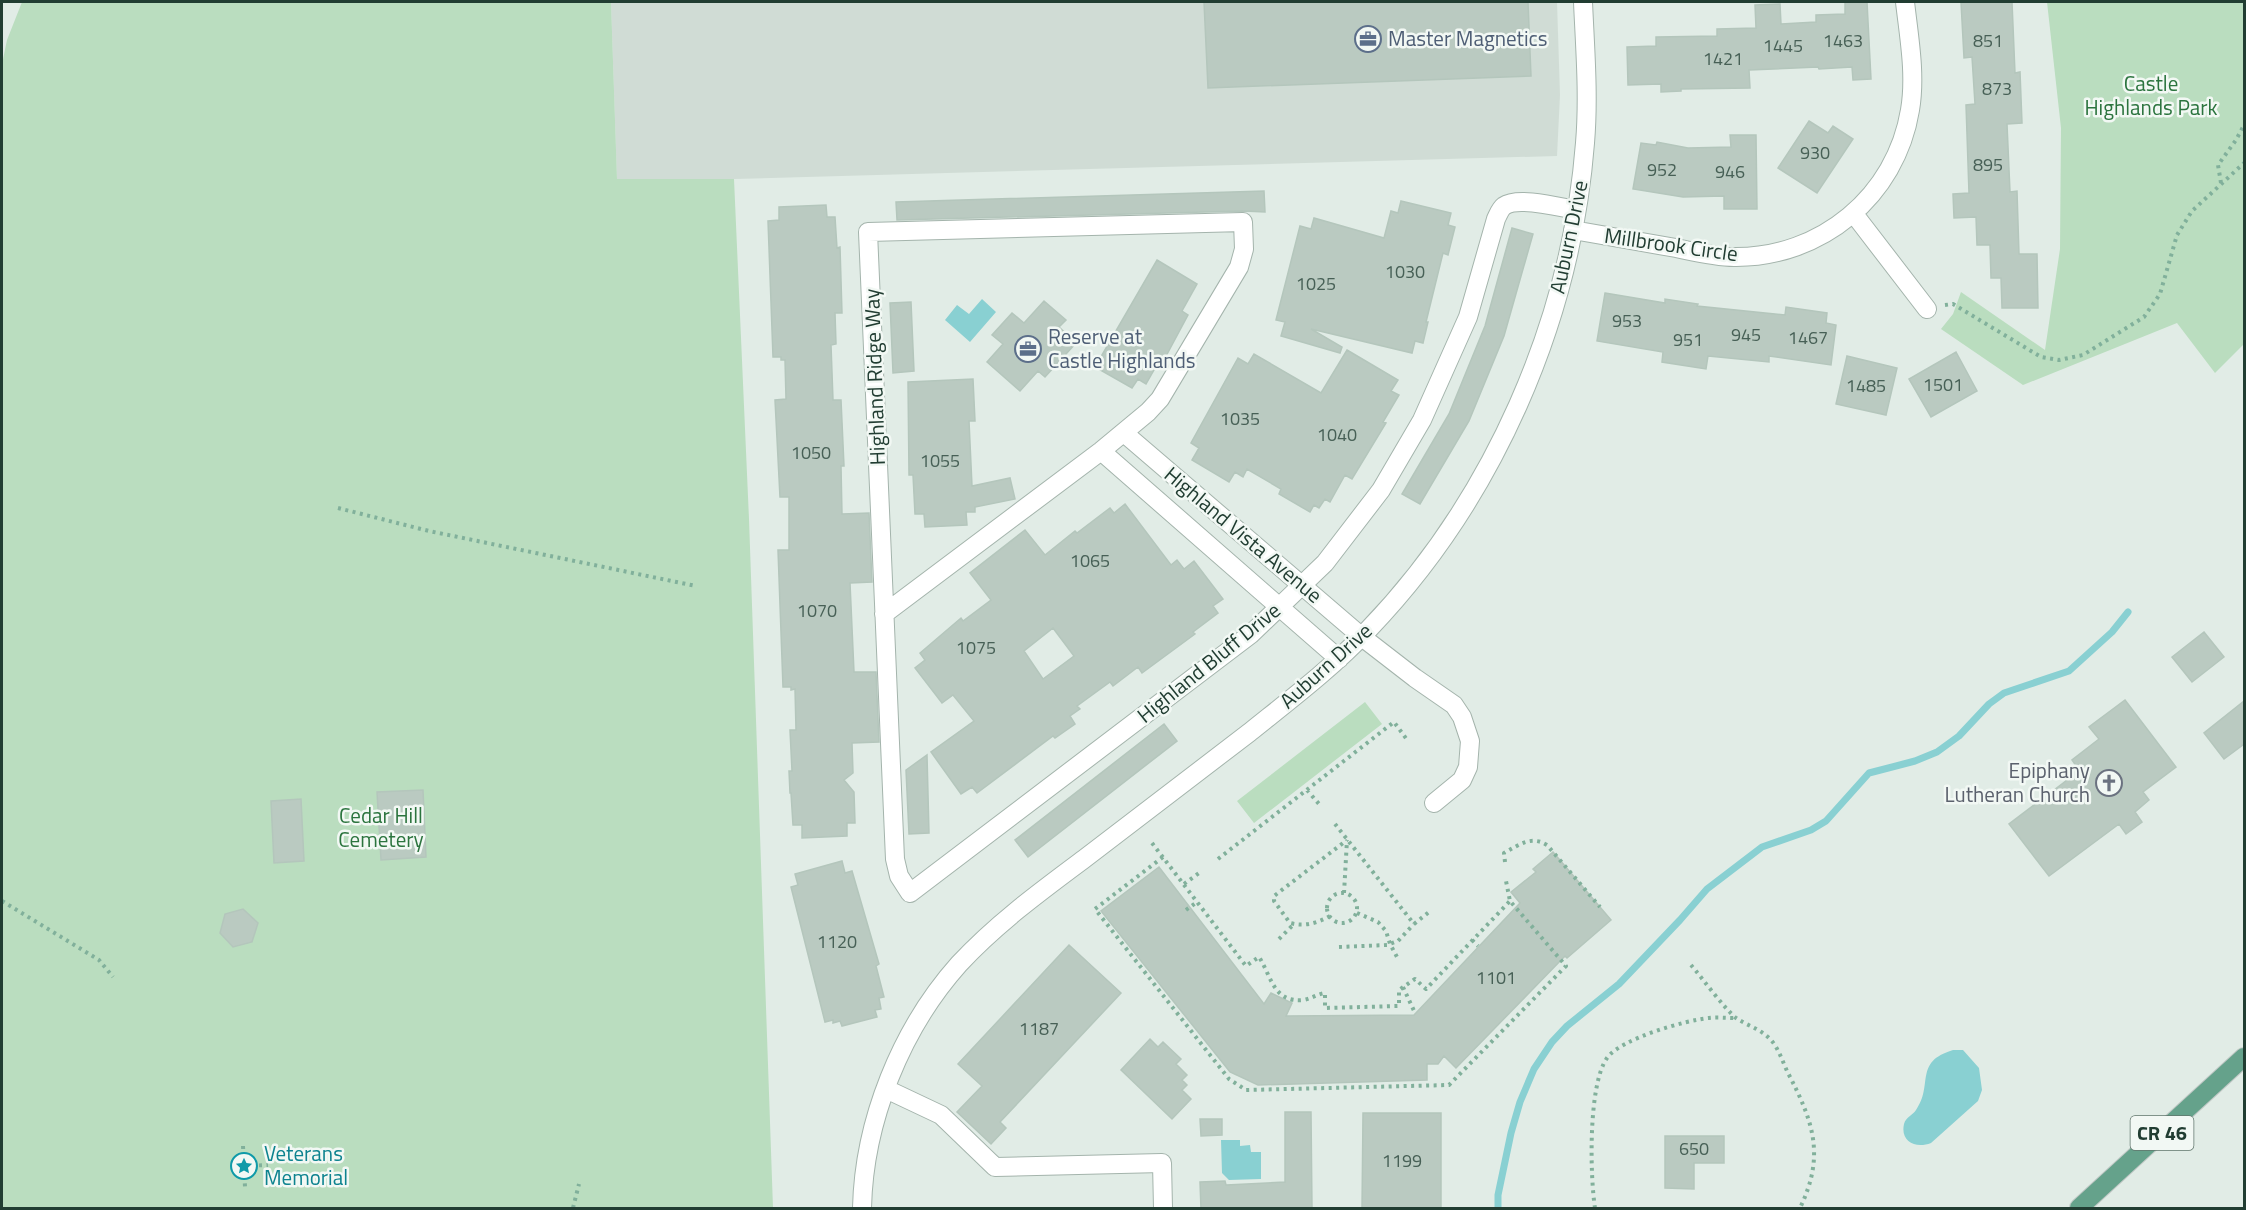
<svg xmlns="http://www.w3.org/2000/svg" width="2246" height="1210" font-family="'Titillium Web',sans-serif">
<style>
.built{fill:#d0dcd5}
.green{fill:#baddbf}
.water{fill:#89d0d2}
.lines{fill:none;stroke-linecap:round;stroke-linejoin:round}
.stream{stroke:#89d0d2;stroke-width:7}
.building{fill:#bacac1;stroke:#b4c6bc;stroke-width:1.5;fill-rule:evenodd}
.minor-casing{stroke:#a4b4ac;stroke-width:20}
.major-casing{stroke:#c1c9c6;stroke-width:20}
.path{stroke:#81b09b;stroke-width:4;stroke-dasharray:3 4.5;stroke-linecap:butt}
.minor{stroke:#fff;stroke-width:18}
.major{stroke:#65a28b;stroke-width:18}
.labels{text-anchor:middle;stroke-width:5;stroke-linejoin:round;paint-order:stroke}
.number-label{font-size:18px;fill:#476056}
.shield{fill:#f2f8f4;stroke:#60756c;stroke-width:1.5}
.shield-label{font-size:20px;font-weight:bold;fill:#213d32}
.service-label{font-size:21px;fill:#4e5e75;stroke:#f2f8f4;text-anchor:start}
.park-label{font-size:21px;fill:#2b743e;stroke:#f2f8f4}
.street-label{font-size:21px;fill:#213d32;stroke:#f2f8f4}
.worship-label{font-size:21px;fill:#5b616d;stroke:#f2f8f4;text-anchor:end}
.culture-label{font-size:21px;fill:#0d838f;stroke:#f2f8f4;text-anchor:start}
</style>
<rect width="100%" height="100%" fill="#e1ece6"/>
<path class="built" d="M 611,2 L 1557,2 L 1560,95 L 1557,156 L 734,179 L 617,180 Z"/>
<path class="green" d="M 22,2 L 611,2 L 617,179 L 734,179 L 749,519 L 773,1208 L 2,1208 L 2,64 L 7,40 Z
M 2047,2 L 2244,2 L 2244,344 L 2215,373 L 2177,323 L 2023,385 L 1941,329 L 1953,314 L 1961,292 L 2045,350 L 2060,249 L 2061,128 Z
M 1365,702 L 1382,724 L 1254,823 L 1237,801 Z"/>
<path class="water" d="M 982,299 L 996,312 L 970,342 L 945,320 L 957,305 L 969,314 Z
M 1953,1050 L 1963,1050 L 1979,1068 L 1982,1090 L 1978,1101 L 1931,1143 C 1916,1149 1900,1142 1904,1124 C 1906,1117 1913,1115 1916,1110 C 1934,1085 1913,1062 1953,1050 Z
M 1221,1140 L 1240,1140 L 1240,1146 L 1250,1145 L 1251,1152 L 1261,1152 L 1261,1179 L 1229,1180 L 1222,1173 Z"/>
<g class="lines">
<path class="stream" d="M 1498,1208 L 1498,1195 L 1511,1133 L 1520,1102 L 1534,1069 L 1552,1042 L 1567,1026 L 1619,984 L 1680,920 L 1707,889 L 1762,847 L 1811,830 L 1826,821 L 1869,773 L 1915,761 L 1937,752 L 1959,736 L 1989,704 L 2004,693 L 2069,671 L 2112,632 L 2128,612"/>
</g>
<path class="building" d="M 1204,2 L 1528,2 L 1531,76 L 1208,88 Z
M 1845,2 L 1867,2 L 1871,79 L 1853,80 L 1852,67 L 1819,69 L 1818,67 L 1749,70 L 1750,88 L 1681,89 L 1681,91 L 1661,92 L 1661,84 L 1628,85 L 1627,47 L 1656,46 L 1656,37 L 1717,36 L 1717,29 L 1756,28 L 1755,5 L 1780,4 L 1781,24 L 1816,22 L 1816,15 L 1845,14 Z
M 1961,2 L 2012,2 L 2015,73 L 2020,72 L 2022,123 L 2007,124 L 2010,192 L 2017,191 L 2019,254 L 2037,254 L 2038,308 L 2002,308 L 2001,278 L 1991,278 L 1990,245 L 1977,245 L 1976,217 L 1954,218 L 1953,194 L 1969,193 L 1966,105 L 1975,104 L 1972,57 L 1964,58 Z
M 1809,121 L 1828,133 L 1833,126 L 1853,139 L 1817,193 L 1778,168 Z
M 1730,135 L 1756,135 L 1757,209 L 1724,209 L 1724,196 L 1683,197 L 1633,189 L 1641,143 L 1656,145 L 1657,142 L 1688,148 L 1731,147 Z
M 1264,191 L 1265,212 L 1243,211 L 897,220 L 896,202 Z
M 1401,201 L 1451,213 L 1448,225 L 1455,227 L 1448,255 L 1443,253 L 1426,322 L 1428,322 L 1423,343 L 1415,341 L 1412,353 L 1311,329 L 1342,347 L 1340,353 L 1281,336 L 1285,322 L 1276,320 L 1300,226 L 1311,229 L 1314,218 L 1384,238 L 1391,211 L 1398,213 Z
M 826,205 L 827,217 L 835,217 L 837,248 L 840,247 L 842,313 L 835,313 L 836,344 L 831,345 L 833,400 L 841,400 L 844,466 L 841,466 L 842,514 L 869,513 L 872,582 L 850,583 L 854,672 L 876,672 L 879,742 L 852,743 L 853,773 L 844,780 L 854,792 L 855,823 L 847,823 L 847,836 L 802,838 L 802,825 L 793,825 L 791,793 L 790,793 L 789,771 L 792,771 L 790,730 L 796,730 L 795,689 L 791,690 L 791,687 L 783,687 L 778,550 L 789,550 L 789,497 L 780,497 L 775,400 L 786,399 L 785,360 L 781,360 L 781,357 L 773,357 L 768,221 L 779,220 L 779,207 Z
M 1512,228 L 1533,234 L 1504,336 L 1469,421 L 1420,504 L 1402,494 L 1449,414 L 1485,326 Z
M 1157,260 L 1197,284 L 1182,311 L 1188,315 L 1165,358 L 1162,356 L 1146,384 L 1138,379 L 1132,388 L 1095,367 Z
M 1605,293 L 1665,303 L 1665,299 L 1698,304 L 1697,306 L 1785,315 L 1786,307 L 1827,313 L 1826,323 L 1836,325 L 1831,365 L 1769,356 L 1769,362 L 1708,356 L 1706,369 L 1662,362 L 1663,352 L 1597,341 Z
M 1044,301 L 1066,320 L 1059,327 L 1076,343 L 1045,377 L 1038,371 L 1020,391 L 987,362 L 1003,344 L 992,335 L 1012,313 L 1024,323 Z
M 911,302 L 914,371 L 893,373 L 890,303 Z
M 1347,350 L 1398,380 L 1391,391 L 1399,395 L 1383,422 L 1386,423 L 1352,479 L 1345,475 L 1330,502 L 1325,499 L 1319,508 L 1314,505 L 1310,512 L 1279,494 L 1281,489 L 1247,469 L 1243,477 L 1235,472 L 1229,482 L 1192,460 L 1199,448 L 1191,443 L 1238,358 L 1248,364 L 1254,354 L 1321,393 Z
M 1956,352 L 1977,391 L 1931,417 L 1909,379 Z
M 1847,356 L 1897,368 L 1886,415 L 1836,404 Z
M 973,379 L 975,421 L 969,421 L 972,486 L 1010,478 L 1015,499 L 975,507 L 975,512 L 966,512 L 967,525 L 925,527 L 924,514 L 915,514 L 913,475 L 909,475 L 908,382 Z
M 1125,504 L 1171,565 L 1177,560 L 1184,569 L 1194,561 L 1223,599 L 1213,606 L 1218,613 L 1193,632 L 1195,634 L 1142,673 L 1138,667 L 1113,686 L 1110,682 L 1077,706 L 1080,709 L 1070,716 L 1075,724 L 1055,738 L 1053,736 L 977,793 L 972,787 L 961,794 L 931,752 L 974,721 L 953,695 L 942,703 L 915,668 L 925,660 L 920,653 L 961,618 L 963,621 L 991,600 L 970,573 L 1025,530 L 1045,555 L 1075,531 L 1077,533 L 1110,508 L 1114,513 ZM 1053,628 L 1074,656 L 1043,679 L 1024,651 Z
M 2204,632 L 2224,657 L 2192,682 L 2172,657 Z
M 2125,700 L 2176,767 L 2143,792 L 2149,800 L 2135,812 L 2142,822 L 2126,834 L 2119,824 L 2049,876 L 2009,824 L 2075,774 L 2072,771 L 2077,767 L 2072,760 L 2099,739 L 2089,727 Z
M 2244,701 L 2244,744 L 2224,759 L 2204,733 Z
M 1164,724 L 1177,741 L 1028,857 L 1015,840 Z
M 927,755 L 929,833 L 909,834 L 906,770 Z
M 423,790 L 426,857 L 381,860 L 377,792 Z
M 301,799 L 304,861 L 274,863 L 271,801 Z
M 1553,852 L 1611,920 L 1567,958 L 1565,956 L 1456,1068 L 1444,1056 L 1438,1064 L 1427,1064 L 1427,1080 L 1258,1085 L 1230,1072 L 1101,911 L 1159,867 L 1264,1004 L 1271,993 L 1292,1003 L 1286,1016 L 1414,1015 L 1520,903 L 1511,892 L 1536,872 L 1533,869 Z
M 842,861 L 845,873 L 852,871 L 879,964 L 876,966 L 884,997 L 879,998 L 881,1009 L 875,1010 L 877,1017 L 842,1026 L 840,1021 L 833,1023 L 833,1020 L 825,1022 L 791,887 L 798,885 L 795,874 Z
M 243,909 L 258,923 L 252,942 L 233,947 L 220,933 L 225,914 Z
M 1069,945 L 1121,993 L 1000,1122 L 1006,1128 L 991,1144 L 957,1112 L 982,1086 L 958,1064 Z
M 1150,1039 L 1158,1047 L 1163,1042 L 1181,1059 L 1176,1064 L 1187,1075 L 1182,1080 L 1187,1085 L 1182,1090 L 1191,1099 L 1172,1119 L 1121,1070 Z
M 1285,1112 L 1311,1112 L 1312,1209 L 1201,1209 L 1200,1182 L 1225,1181 L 1226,1185 L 1285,1182 Z
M 1363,1113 L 1441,1113 L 1441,1209 L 1362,1209 Z
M 1200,1119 L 1222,1119 L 1222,1135 L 1201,1136 Z
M 1665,1136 L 1724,1136 L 1724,1163 L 1694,1163 L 1694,1189 L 1665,1188 Z"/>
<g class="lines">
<defs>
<path id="minor" d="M 1854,214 L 1927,309
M 1573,230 C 1607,236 1642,242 1676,248 C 1695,252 1715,257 1734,257 C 1821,258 1896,196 1910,110 C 1916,75 1909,37 1905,2
M 1124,433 L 1362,637 L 1415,678 L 1454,705 L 1462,717 L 1470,741 L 1468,767 L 1462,780 L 1434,803
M 1101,451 L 1339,659
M 884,614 L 1101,451 L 1148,412 L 1160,399 L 1239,267 L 1244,249 L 1243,222 L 868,232 L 895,859 L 899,876 L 910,893 L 1251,634 L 1325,563 L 1381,490 L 1422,420 L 1468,317 L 1496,219 C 1498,215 1500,209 1504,206 C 1518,196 1559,207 1576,210
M 886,1089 L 941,1115 L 995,1167 L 1162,1163 L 1163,1208
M 862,1208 C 864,1121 901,1029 959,964 C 996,924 1041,891 1084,859 C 1140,816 1195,774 1250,732 C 1291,699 1332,668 1368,630 C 1493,500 1571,322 1585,143 C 1589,96 1585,48 1583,2"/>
<path id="major" d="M 2079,1208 L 2244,1057"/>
</defs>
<use href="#minor" class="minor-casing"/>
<use href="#major" class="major-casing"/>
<path class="path" d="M 2221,183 L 2218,165 L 2236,140 L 2244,125
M 1945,305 L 1953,304 L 2041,357 L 2059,360 L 2083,355 L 2144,317 L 2160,294 L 2177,235 L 2192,211 L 2244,163
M 338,508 L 429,531 L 696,586
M 1307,790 L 1319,804
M 1335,824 L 1414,924 L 1429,912
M 1152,843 L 1246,966 L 1259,957 C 1271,975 1273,1003 1303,1000 C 1311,999 1317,994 1325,993 L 1325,1008 L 1399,1006 L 1399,990 L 1415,979 L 1426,989 L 1510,901
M 1163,857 L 1095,909 L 1229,1079 L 1246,1090 L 1449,1085 L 1566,966 L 1510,901 L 1506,881
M 1218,859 L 1394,722 L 1408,741
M 1505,862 L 1504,853 C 1519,845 1531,835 1547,845 L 1600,907
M 1184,884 L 1199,873
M 1344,893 L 1347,840
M1327 908a15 15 0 1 1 30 0a15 15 0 1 1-30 0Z
M 2,901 L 99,960 L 113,977
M 1186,910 L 1197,902
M 1357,913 L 1378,922 L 1386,931 L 1390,944 L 1397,957
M 1330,916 C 1317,923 1305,927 1290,923 L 1274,901 L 1274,896 L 1347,840
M 1279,939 L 1293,925
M 1472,940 L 1478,946
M 1339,947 L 1387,945 L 1398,941 L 1414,924
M 1691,965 C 1703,979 1723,1007 1736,1018 C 1748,1026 1761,1029 1771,1040 C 1779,1049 1783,1063 1788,1073 C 1814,1123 1825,1156 1800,1208
M 1403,987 L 1415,1013
M 243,1146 L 245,1187
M 244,1166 L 268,1165
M 573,1208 L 579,1184
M 1595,1208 C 1590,1176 1588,1085 1607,1058 C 1620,1039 1686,1020 1709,1018 C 1718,1017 1727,1018 1737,1018"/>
<use href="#minor" class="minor"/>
<use href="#major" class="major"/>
</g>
<defs>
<symbol id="office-ring" viewBox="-11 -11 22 22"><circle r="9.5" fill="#f2f8f4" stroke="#5c6f8a" stroke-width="1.5"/><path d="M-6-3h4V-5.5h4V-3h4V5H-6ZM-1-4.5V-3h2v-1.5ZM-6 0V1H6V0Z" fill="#5c6f8a"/></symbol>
<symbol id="church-ring" viewBox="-11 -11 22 22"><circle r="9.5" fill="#f2f8f4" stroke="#6b7280" stroke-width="1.5"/><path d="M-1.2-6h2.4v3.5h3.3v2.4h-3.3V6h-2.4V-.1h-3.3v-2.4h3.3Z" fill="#6b7280"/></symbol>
<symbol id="sight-ring" viewBox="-11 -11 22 22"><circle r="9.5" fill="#f2f8f4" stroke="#0f9aa8" stroke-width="1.5"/><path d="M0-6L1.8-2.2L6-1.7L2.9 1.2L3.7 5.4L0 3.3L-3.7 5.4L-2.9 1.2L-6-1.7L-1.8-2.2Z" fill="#0f9aa8"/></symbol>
</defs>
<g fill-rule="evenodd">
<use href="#office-ring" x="1353" y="24" width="30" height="30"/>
<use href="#office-ring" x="1013" y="334" width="30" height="30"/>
<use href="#church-ring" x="2094" y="768" width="30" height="30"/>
<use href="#sight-ring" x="229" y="1151" width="30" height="30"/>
</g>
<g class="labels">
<g class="number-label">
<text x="1843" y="47">1463</text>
<text x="1988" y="47">851</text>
<text x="1783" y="52">1445</text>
<text x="1723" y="65">1421</text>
<text x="1997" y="95">873</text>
<text x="1815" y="159">930</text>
<text x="1988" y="171">895</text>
<text x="1662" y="176">952</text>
<text x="1730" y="178">946</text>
<text x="1405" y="278">1030</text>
<text x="1316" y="290">1025</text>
<text x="1627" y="327">953</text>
<text x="1746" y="341">945</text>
<text x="1808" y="344">1467</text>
<text x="1688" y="346">951</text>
<text x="1943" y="391">1501</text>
<text x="1866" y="392">1485</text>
<text x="1240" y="425">1035</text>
<text x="1337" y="441">1040</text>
<text x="811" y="459">1050</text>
<text x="940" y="467">1055</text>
<text x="1090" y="567">1065</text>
<text x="817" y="617">1070</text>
<text x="976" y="654">1075</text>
<text x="837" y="948">1120</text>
<text x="1496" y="984">1101</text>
<text x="1039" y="1035">1187</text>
<text x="1694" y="1155">650</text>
<text x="1402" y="1167">1199</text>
</g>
<rect class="shield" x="2130.5" y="1116" width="63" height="34" rx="4.5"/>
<g class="shield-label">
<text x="2162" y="1140">CR 46</text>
</g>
<g class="service-label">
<text x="1388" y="46">Master Magnetics</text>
<text x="1048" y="344">Reserve at<tspan x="1048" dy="24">Castle Highlands</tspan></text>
</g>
<g class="park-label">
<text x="2151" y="91">Castle<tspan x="2151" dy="24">Highlands Park</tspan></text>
<text x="381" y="823">Cedar Hill<tspan x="381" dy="24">Cemetery</tspan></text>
</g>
<g class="street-label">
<text transform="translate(1569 237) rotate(-78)" y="7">Auburn Drive</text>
<text transform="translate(1671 245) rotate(8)" y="7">Millbrook Circle</text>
<text transform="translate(875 377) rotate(-92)" y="7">Highland Ridge Way</text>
<text transform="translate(1243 535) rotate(40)" y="7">Highland Vista Avenue</text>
<text transform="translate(1209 663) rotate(-39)" y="7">Highland Bluff Drive</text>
<text transform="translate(1326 666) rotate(-42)" y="7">Auburn Drive</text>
</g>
<g class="worship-label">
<text x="2090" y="778">Epiphany<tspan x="2090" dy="24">Lutheran Church</tspan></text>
</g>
<g class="culture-label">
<text x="264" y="1161">Veterans<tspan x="264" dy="24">Memorial</tspan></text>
</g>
</g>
<rect width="2246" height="1210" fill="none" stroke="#213d32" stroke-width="6"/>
</svg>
